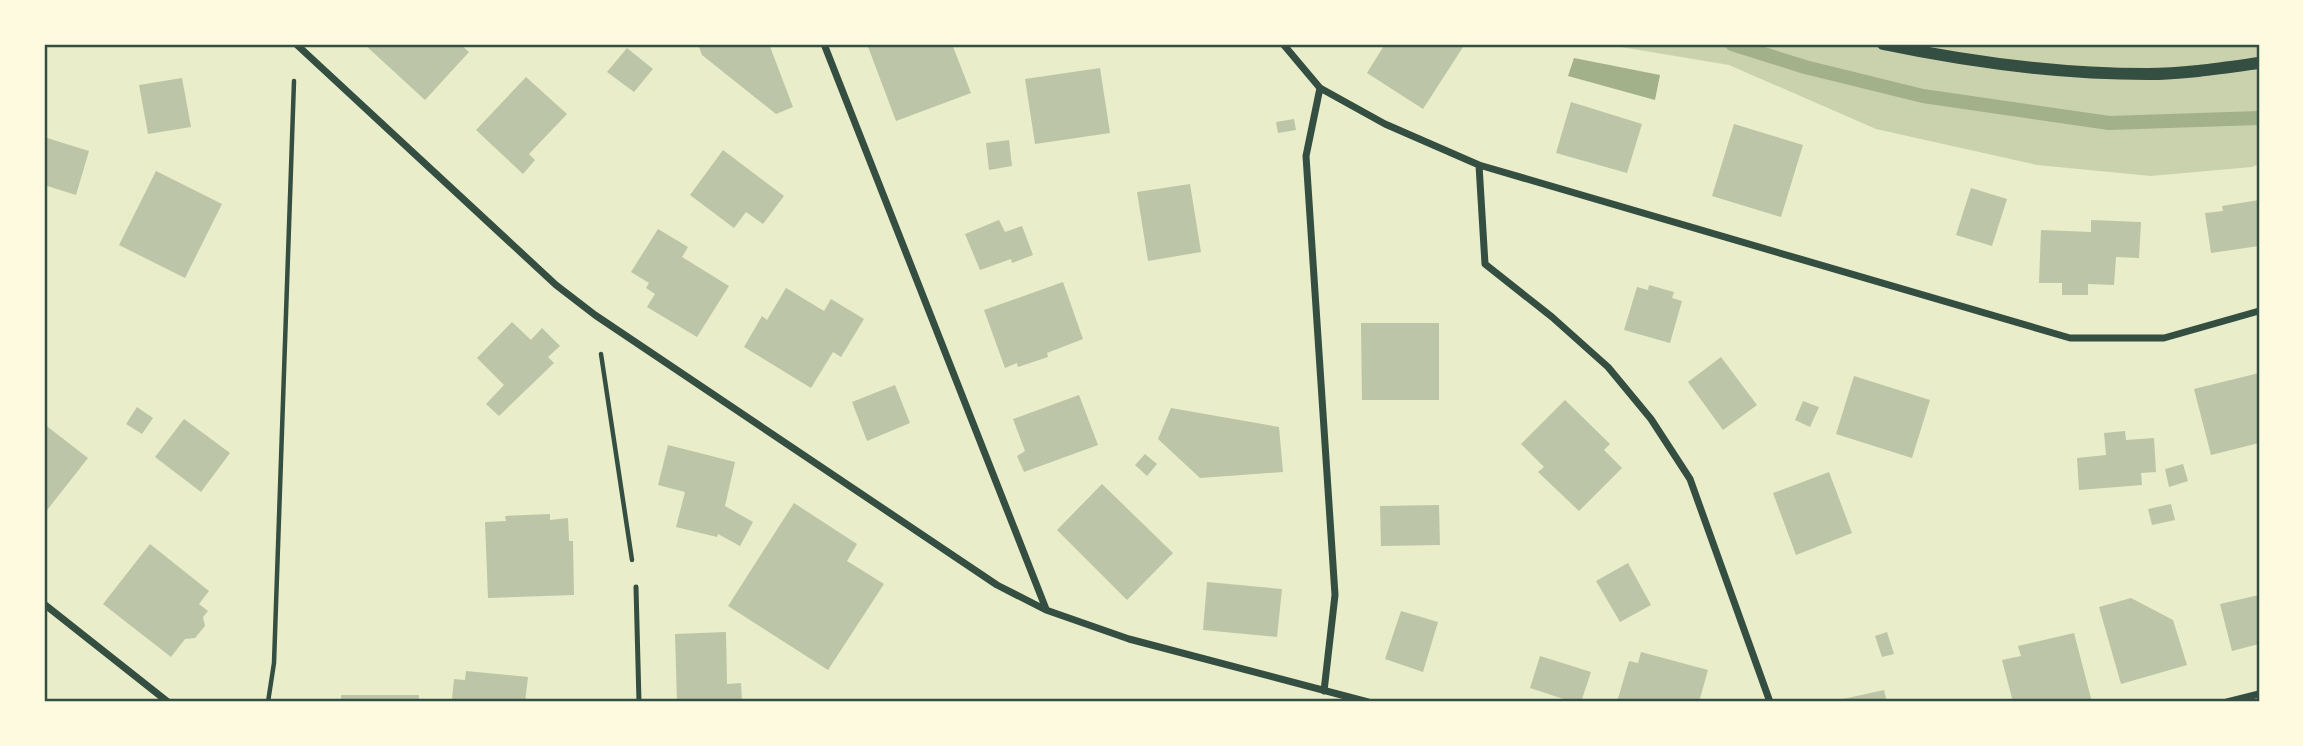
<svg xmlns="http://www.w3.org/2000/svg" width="2303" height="746" font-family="'Exo 2',sans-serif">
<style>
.green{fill:#cad2ad}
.water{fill:#a3b18a}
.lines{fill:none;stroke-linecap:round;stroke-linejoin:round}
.stream{stroke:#a3b18a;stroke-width:14}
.building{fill:#bcc5a7}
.path{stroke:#344e41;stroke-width:4.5}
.service{stroke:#344e41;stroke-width:5}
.minor{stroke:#344e41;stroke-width:7}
.tertiary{stroke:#344e41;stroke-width:12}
.neatline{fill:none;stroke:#344e41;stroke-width:2.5}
</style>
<rect width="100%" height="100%" fill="#e9edc9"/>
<path class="green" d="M 1603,44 L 2259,44 L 2259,164 L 2252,167 L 2151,176 L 2037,165 L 1876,129 L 1729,65 Z"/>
<path class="water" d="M 1574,58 L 1660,75 L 1655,100 L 1568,76 Z"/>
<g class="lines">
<path class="stream" d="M 1732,44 L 1805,67 L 1923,96 L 2109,123 L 2259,118"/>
</g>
<path class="building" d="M 364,44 L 460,44 L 469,52 L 425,100 Z
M 698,44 L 769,44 L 793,107 L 776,114 L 702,55 Z
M 867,44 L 952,44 L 971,93 L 896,121 Z
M 1385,44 L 1458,44 L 1463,47 L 1423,109 L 1367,73 Z
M 627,48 L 653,69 L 634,92 L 607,72 Z
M 1100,68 L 1110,133 L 1035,144 L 1025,79 Z
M 526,77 L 567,114 L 529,154 L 535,160 L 523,174 L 476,130 Z
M 182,78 L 191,127 L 148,134 L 139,85 Z
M 1571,102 L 1642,124 L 1627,173 L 1556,153 Z
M 1294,119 L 1296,130 L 1278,133 L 1276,122 Z
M 1734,124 L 1803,145 L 1781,217 L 1712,196 Z
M 44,137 L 89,151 L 76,195 L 44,185 Z
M 1009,140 L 1012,166 L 989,170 L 986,143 Z
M 723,150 L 784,196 L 763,224 L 746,212 L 734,228 L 690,195 Z
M 156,171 L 222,204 L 185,278 L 119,245 Z
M 1190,184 L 1201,252 L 1148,261 L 1137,192 Z
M 1971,188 L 2007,199 L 1992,246 L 1956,235 Z
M 2259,200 L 2259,246 L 2211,253 L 2205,213 L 2223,211 L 2222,206 Z
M 999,220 L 1005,232 L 1022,226 L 1033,255 L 1012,263 L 1011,259 L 980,270 L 965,234 Z
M 2091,220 L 2141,222 L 2139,258 L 2116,257 L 2114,285 L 2088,284 L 2088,295 L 2062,295 L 2062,283 L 2039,283 L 2041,230 L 2091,232 Z
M 658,229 L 688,247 L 682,257 L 729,286 L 697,337 L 647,307 L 655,294 L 646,288 L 649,283 L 631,272 Z
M 1063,282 L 1083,339 L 1047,353 L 1048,357 L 1018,367 L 1017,363 L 1005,368 L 984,310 Z
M 1649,285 L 1674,292 L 1672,298 L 1682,301 L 1670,343 L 1624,330 L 1637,287 L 1648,290 Z
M 786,288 L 824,311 L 831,299 L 864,319 L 841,357 L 833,352 L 811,388 L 744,347 L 762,316 L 767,320 Z
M 512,322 L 531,340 L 542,328 L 560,346 L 548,357 L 554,363 L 499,416 L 486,404 L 504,385 L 477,358 Z
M 1361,323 L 1439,323 L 1439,400 L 1362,400 Z
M 1721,357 L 1757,405 L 1723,430 L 1688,382 Z
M 2259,373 L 2259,443 L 2211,455 L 2194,389 Z
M 1854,376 L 1930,400 L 1912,458 L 1836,434 Z
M 895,385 L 910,423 L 867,441 L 852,402 Z
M 1079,395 L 1098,445 L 1024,472 L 1017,456 L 1025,451 L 1013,419 Z
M 1565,400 L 1610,444 L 1604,450 L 1622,468 L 1579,511 L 1538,472 L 1544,467 L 1521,444 Z
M 1803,401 L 1819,407 L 1810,427 L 1795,420 Z
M 137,407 L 153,418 L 142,434 L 126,424 Z
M 1171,408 L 1279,427 L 1283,472 L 1200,478 L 1158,439 Z
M 184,419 L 230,453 L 201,492 L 155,457 Z
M 44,424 L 88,458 L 44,514 Z
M 2125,431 L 2126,440 L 2154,438 L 2156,472 L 2141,473 L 2142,485 L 2079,490 L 2077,458 L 2106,455 L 2104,433 Z
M 668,445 L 735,462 L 725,506 L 753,522 L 740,546 L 718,534 L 717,537 L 676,527 L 685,492 L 658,485 Z
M 1145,454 L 1157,464 L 1147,476 L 1135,465 Z
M 2183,464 L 2188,481 L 2169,487 L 2165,469 Z
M 1829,472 L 1852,533 L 1796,555 L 1773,493 Z
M 1102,484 L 1173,553 L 1127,600 L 1057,530 Z
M 794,503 L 857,544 L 847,561 L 884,584 L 828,670 L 728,606 Z
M 2171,504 L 2175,520 L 2152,525 L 2148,509 Z
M 1439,505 L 1440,545 L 1381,546 L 1380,506 Z
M 550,514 L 550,520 L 568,518 L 569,541 L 573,541 L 574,595 L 488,598 L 485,522 L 506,521 L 505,516 Z
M 150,544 L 209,591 L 199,604 L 208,611 L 203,617 L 205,626 L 195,638 L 185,639 L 171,657 L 103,604 Z
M 1628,563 L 1651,605 L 1620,622 L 1596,581 Z
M 1207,582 L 1282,589 L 1277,637 L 1203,630 Z
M 2259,595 L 2259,644 L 2232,651 L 2220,604 Z
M 2131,598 L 2173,620 L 2187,665 L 2121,684 L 2099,607 Z
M 1401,611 L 1438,622 L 1423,672 L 1385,659 Z
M 726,632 L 727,684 L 741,683 L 742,702 L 677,702 L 675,634 Z
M 1887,632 L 1894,654 L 1882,657 L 1875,636 Z
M 2074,633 L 2092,702 L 2013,702 L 2002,660 L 2021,656 L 2018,646 Z
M 1641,652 L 1708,670 L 1699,702 L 1617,702 L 1629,661 L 1638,663 Z
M 1540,656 L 1591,672 L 1581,702 L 1573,702 L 1530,688 Z
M 466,671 L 528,677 L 525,702 L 462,702 L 452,699 L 454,679 L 465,680 Z
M 1884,690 L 1887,702 L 1834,702 L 1834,701 Z
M 341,695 L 419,695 L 419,702 L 341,702 Z"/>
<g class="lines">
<path class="path" d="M 601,354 L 632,560
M 268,702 L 274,663 L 294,81"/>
<path class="service" d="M 636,587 L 639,702"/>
<path class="minor" d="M 296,44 L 556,285 L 595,315 L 997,585 L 1046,610 L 1129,639 L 1368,702
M 824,44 L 1046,609
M 1283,44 L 1320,88 L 1385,124 L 1479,165 L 2070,338 L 2164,338 L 2259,311
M 1320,88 L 1306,156 L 1335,595 L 1324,691
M 1479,165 L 1485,264 L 1552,317 L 1608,367 L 1651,419 L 1690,479 L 1770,702
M 44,604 L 168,702
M 2227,702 L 2259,694"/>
<path class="tertiary" d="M 1883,44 C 1969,62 2059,74 2148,74 C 2184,74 2223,68 2259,63"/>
</g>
<rect width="2303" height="746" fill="none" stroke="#fefae0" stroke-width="91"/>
<rect x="46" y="46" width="2212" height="654" class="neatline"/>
</svg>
